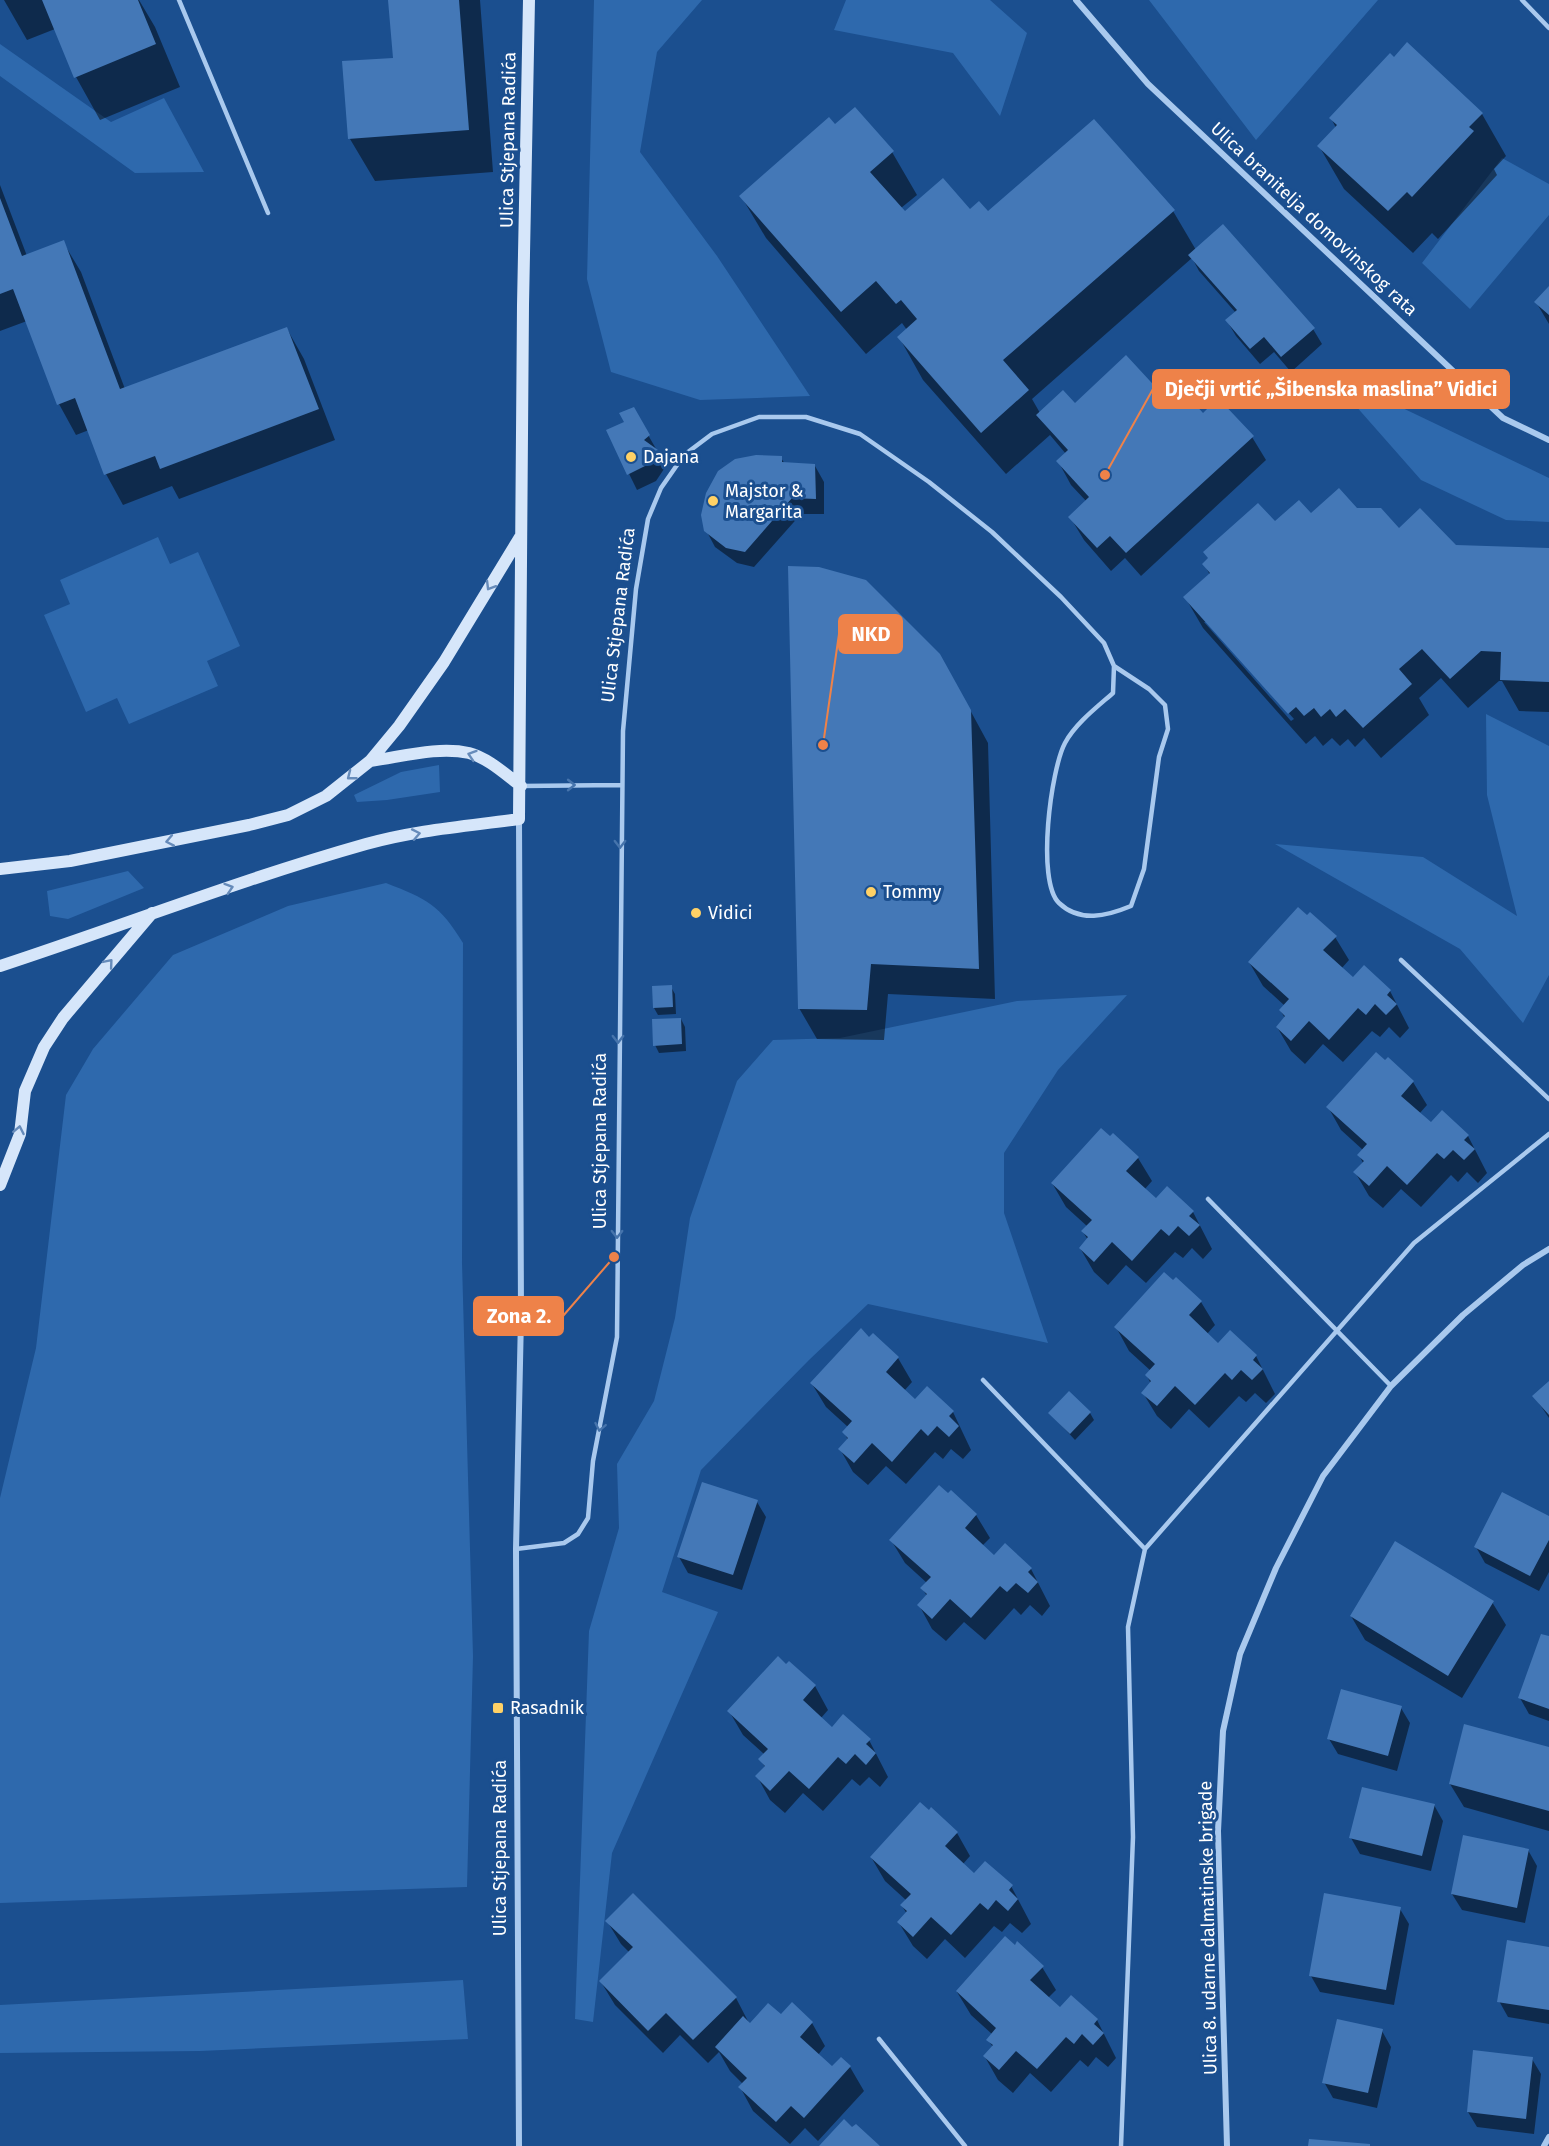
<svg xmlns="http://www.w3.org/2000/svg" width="1549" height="2146" font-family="'Fira Sans',sans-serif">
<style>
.green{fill:#2e69ad}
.shadow{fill:#0007;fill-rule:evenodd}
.building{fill:#4478b7}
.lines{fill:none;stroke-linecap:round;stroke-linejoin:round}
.lane{stroke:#a9c9ee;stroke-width:4.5}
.street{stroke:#a9c9ee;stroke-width:6}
.secondary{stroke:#d6e6fa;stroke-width:12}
.oneway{stroke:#668bba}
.oneway2{stroke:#4674ac}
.poi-dot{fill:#ffd166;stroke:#1b4f8f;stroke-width:2}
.labels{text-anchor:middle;stroke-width:6;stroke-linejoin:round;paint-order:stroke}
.street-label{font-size:18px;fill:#fff;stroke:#1b4f8f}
.poi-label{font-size:18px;fill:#fff;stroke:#1b4f8f;text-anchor:start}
.leader{fill:none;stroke:#ee8249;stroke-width:2}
.callout-dot{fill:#ee8249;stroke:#1b4f8f;stroke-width:2}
.callout{fill:#ee8249;stroke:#ee8249;stroke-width:2}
.callout-label{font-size:20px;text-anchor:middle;font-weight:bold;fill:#fff}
</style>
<rect width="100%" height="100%" fill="#1b4f8f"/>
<path class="green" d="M 594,0 L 702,0 L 657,52 L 640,152 L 717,256 L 810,396 L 700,400 L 611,372 L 587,279 Z
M 846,0 L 990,0 L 1027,33 L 1000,116 L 953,53 L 834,30 Z
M 1149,0 L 1378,0 L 1256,140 Z
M 0,44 L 111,122 L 164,98 L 204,172 L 135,173 L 0,76 Z
M 1502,158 L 1549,184 L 1549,215 L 1470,309 L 1422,263 Z
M 1325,371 L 1549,478 L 1549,522 L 1506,520 L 1421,480 Z
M 158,537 L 170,564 L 198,552 L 240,646 L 207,661 L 218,686 L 129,724 L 117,698 L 86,712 L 44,615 L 70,604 L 60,580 Z
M 1486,714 L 1549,746 L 1549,975 L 1523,1023 L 1460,949 L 1275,844 L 1423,857 L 1517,916 L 1487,795 Z
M 439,765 L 440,792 L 387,800 L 357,802 L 354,795 L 401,772 Z
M 128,871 L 144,888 L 68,919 L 50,916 L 47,891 Z
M 386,883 C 427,899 440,905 463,943 L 462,1263 L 473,1656 L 467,1887 L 0,1903 L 0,1498 L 36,1348 L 66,1095 L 93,1049 L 173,955 L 288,906 Z
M 1127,995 L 1058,1070 L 1004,1153 L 1004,1213 L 1048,1343 L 868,1304 L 809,1360 L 701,1470 L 662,1592 L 718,1612 L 612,1853 L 593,2022 L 575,2019 L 589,1631 L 619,1528 L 617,1464 L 654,1401 L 675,1318 L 690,1218 L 737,1081 L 773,1040 L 840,1038 L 1017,1001 Z
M 463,1980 L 468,2039 L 200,2051 L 0,2053 L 0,2005 Z"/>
<path class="shadow" d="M 4,0 L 139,0 L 155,27 L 180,87 L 100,120 L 76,77 L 55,29 L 27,40 Z
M 390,0 L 480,0 L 493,172 L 375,181 L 350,139 L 394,59 Z
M 1482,114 L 1506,156 L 1494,169 L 1497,175 L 1438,239 L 1432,233 L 1413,253 L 1344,189 L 1319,146 L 1336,128 L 1331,118 Z
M 835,126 L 892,152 L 917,195 L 901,208 L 905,213 L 1173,211 L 1196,250 L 1313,329 L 1322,344 L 1291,372 L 1274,352 L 1260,364 L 1236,336 L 1227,321 L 1236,313 L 1199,271 L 1192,258 L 1032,399 L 1040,413 L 1074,405 L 1162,397 L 1252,437 L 1266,460 L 1141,576 L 1125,558 L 1111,571 L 1084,540 L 1070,517 L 1087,502 L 1071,485 L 1058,461 L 1066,454 L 1050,435 L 1006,474 L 923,380 L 899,337 L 907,330 L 902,323 L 866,354 L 766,238 L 741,196 Z
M 0,185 L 27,256 L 63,242 L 81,272 L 125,389 L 287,329 L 304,359 L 335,440 L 179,499 L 172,486 L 123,505 L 106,474 L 89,430 L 76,435 L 59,404 L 27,321 L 0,331 Z
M 1549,288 L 1549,324 L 1536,302 Z
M 633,409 L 666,466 L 656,481 L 637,490 L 608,431 L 626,422 Z
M 781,458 L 785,464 L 815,466 L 824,482 L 824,514 L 801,514 L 754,567 L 737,563 L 715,547 L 706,530 Z
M 1357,510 L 1399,530 L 1455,547 L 1549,550 L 1549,712 L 1519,711 L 1502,681 L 1499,681 L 1468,708 L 1441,678 L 1419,698 L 1429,715 L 1381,758 L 1364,738 L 1355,747 L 1348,739 L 1340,746 L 1332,738 L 1323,746 L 1315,736 L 1306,744 L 1203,628 L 1185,597 L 1210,575 L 1204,564 L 1275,524 ZM 1204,622 L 1208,622 L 1294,719 L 1291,721 Z
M 957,686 L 988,743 L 995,999 L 888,994 L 884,1040 L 817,1039 L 799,1008 Z
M 1335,937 L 1349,960 L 1341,969 L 1353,979 L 1390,991 L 1409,1028 L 1400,1038 L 1389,1027 L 1380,1037 L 1372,1031 L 1343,1062 L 1323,1044 L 1305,1064 L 1291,1051 L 1277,1027 L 1285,1018 L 1280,1010 L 1285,1006 L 1263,986 L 1249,962 Z
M 671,987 L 675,994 L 676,1014 L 658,1015 L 654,1008 Z
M 681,1019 L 685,1027 L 686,1051 L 659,1053 L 655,1045 Z
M 1413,1082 L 1427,1105 L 1419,1114 L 1431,1124 L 1468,1136 L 1487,1173 L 1478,1183 L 1467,1172 L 1458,1182 L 1451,1175 L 1421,1207 L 1401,1189 L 1383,1208 L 1369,1196 L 1355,1172 L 1363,1163 L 1359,1155 L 1363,1150 L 1341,1130 L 1328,1107 Z
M 1138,1158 L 1152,1181 L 1144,1190 L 1156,1200 L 1193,1212 L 1212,1249 L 1203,1259 L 1192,1248 L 1183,1258 L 1175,1252 L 1146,1283 L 1126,1265 L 1108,1285 L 1094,1272 L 1080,1248 L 1088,1240 L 1083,1232 L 1088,1227 L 1066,1207 L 1052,1183 Z
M 1176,1279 L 1201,1302 L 1215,1325 L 1207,1334 L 1219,1345 L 1256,1356 L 1275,1394 L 1266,1403 L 1255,1393 L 1246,1402 L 1239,1396 L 1209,1428 L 1189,1409 L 1171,1429 L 1157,1416 L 1143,1393 L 1151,1384 L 1147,1376 L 1151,1371 L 1129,1351 L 1116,1327 Z
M 873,1335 L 898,1358 L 912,1382 L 904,1391 L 916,1401 L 927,1389 L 953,1412 L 971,1450 L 963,1459 L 951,1449 L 943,1459 L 935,1452 L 906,1484 L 886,1466 L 868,1485 L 853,1472 L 840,1449 L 848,1440 L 844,1432 L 848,1427 L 826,1407 L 812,1384 Z
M 1549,1383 L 1549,1418 L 1534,1396 Z
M 1050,1413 L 1090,1413 L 1094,1420 L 1075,1440 Z
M 757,1502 L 766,1517 L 742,1590 L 688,1573 L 679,1557 Z
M 976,1515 L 990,1538 L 982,1546 L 994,1557 L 1031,1569 L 1050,1606 L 1042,1616 L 1030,1605 L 1021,1615 L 1014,1608 L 985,1640 L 964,1622 L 946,1641 L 932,1629 L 919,1605 L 927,1596 L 922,1588 L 927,1583 L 905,1563 L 891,1540 Z
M 1549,1518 L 1549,1572 L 1539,1591 L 1485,1563 L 1476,1547 Z
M 1492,1602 L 1506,1625 L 1462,1698 L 1365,1640 L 1351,1616 Z
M 1549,1638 L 1549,1721 L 1529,1714 L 1520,1698 Z
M 815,1686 L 828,1710 L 821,1718 L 833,1729 L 869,1740 L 888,1777 L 880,1787 L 869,1777 L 860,1786 L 852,1779 L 823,1811 L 803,1793 L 785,1813 L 770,1800 L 757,1776 L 765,1767 L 760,1759 L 765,1755 L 743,1735 L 729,1711 Z
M 1401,1708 L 1410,1723 L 1397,1771 L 1338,1754 L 1329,1739 Z
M 1549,1749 L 1549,1831 L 1464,1807 L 1450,1784 Z
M 1434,1805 L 1443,1821 L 1431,1871 L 1360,1854 L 1351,1838 Z
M 957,1833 L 970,1856 L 963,1864 L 974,1875 L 1011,1886 L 1031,1924 L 1022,1933 L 1010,1923 L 1002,1932 L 994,1926 L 965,1958 L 945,1939 L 927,1959 L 913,1946 L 899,1923 L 907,1914 L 902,1906 L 907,1901 L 885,1881 L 871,1857 Z
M 1528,1850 L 1537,1866 L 1525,1923 L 1462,1910 L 1452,1894 Z
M 1400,1909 L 1409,1924 L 1394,2005 L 1320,1992 L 1311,1976 Z
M 607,1921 L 736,1998 L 750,2025 L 781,2016 L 812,2023 L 825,2046 L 818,2055 L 832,2068 L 841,2059 L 850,2067 L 864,2091 L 818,2141 L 805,2128 L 790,2144 L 753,2111 L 740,2087 L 743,2084 L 730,2071 L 719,2052 L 708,2063 L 680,2035 L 663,2053 L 615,2005 L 601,1982 L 630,1953 L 621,1944 Z
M 1549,1948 L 1549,2024 L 1508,2017 L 1499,2001 Z
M 1042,1967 L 1056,1990 L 1048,1998 L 1060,2009 L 1071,1997 L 1097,2020 L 1116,2058 L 1108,2067 L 1096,2057 L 1088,2067 L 1080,2060 L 1051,2092 L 1030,2073 L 1013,2093 L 998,2080 L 985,2057 L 993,2047 L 988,2040 L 993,2035 L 971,2015 L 957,1992 Z
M 1382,2031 L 1391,2047 L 1377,2108 L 1333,2098 L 1324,2082 Z
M 1532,2059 L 1541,2074 L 1534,2134 L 1477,2127 L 1468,2112 Z"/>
<path class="building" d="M 42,0 L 138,0 L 156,44 L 74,78 Z
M 388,0 L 459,0 L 469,130 L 348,139 L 342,61 L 393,58 Z
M 1407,42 L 1483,113 L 1469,127 L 1474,131 L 1412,197 L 1407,192 L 1388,211 L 1317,146 L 1337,125 L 1329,118 L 1390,53 L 1394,57 Z
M 855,107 L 894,151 L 870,172 L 905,211 L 943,178 L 970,209 L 979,201 L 988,211 L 1094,119 L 1175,210 L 1003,360 L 1029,390 L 981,433 L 897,337 L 917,319 L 901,300 L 896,304 L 876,281 L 841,312 L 739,196 L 829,117 L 835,124 Z
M 0,198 L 22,256 L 64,240 L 120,389 L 287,327 L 319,409 L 160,469 L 155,456 L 104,475 L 75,398 L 57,405 L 13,289 L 0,294 Z
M 1223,224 L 1315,328 L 1281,357 L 1264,337 L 1250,349 L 1225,320 L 1237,310 L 1188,255 Z
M 1549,286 L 1549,315 L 1534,302 Z
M 1126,355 L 1162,394 L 1175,382 L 1203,413 L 1218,398 L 1254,436 L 1126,553 L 1110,536 L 1097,548 L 1068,517 L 1089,497 L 1056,461 L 1068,450 L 1036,415 L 1063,390 L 1075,403 Z
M 634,407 L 650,435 L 644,440 L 658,450 L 647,465 L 627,475 L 606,430 L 624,422 L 619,413 Z
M 756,455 L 782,456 L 782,462 L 815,464 L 816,499 L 792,498 L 745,552 L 726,548 L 704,531 L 701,515 L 706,493 L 718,471 L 735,459 Z
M 1339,488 L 1357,508 L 1381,508 L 1399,528 L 1420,508 L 1456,545 L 1549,548 L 1549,682 L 1500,680 L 1501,652 L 1481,651 L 1450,679 L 1422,649 L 1399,669 L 1412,684 L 1363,728 L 1345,709 L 1336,717 L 1330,709 L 1321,717 L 1314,708 L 1304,716 L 1296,707 L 1288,714 L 1183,597 L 1210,573 L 1202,564 L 1208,558 L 1203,552 L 1258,503 L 1275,521 L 1299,500 L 1311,513 Z
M 788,566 L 819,567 L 866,580 L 940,654 L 971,710 L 979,969 L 871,964 L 867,1010 L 798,1009 Z
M 1298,907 L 1307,915 L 1310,912 L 1337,936 L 1323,950 L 1353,977 L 1364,965 L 1391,990 L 1387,995 L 1397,1004 L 1386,1015 L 1375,1004 L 1366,1015 L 1358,1008 L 1329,1040 L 1309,1021 L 1291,1041 L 1276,1027 L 1285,1016 L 1279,1010 L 1289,999 L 1248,962 Z
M 672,985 L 673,1007 L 653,1008 L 652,986 Z
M 681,1018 L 682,1044 L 653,1046 L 652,1019 Z
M 1376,1052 L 1385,1060 L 1388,1057 L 1414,1081 L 1401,1096 L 1431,1122 L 1442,1110 L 1469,1135 L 1464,1140 L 1475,1149 L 1464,1160 L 1453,1150 L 1444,1159 L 1437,1153 L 1407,1185 L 1387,1166 L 1369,1186 L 1353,1172 L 1364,1161 L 1357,1155 L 1367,1144 L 1326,1107 Z
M 1101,1128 L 1110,1136 L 1113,1133 L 1139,1157 L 1126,1171 L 1156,1198 L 1167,1186 L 1194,1211 L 1189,1216 L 1200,1225 L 1189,1236 L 1178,1226 L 1169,1236 L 1161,1229 L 1132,1261 L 1112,1242 L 1094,1262 L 1079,1248 L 1088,1237 L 1081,1231 L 1092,1220 L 1051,1183 Z
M 1164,1272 L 1173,1280 L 1176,1277 L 1202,1301 L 1189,1315 L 1218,1343 L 1230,1330 L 1257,1355 L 1253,1360 L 1263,1369 L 1252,1380 L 1241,1370 L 1232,1380 L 1225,1373 L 1195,1405 L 1175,1386 L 1157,1406 L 1141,1393 L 1151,1381 L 1145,1375 L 1155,1364 L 1114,1327 Z
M 861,1328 L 869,1337 L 873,1333 L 899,1357 L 886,1372 L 915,1399 L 927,1386 L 954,1411 L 949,1416 L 959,1426 L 949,1437 L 937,1426 L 928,1436 L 921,1429 L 892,1462 L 872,1443 L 854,1463 L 838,1449 L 848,1438 L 842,1432 L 852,1421 L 810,1383 Z
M 1549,1381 L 1549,1415 L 1532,1396 Z
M 1069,1391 L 1091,1412 L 1070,1434 L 1048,1413 Z
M 702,1482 L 758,1500 L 733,1575 L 677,1557 Z
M 939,1485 L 948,1493 L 951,1490 L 977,1514 L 965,1528 L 994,1555 L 1005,1543 L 1032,1568 L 1028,1572 L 1038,1582 L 1028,1593 L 1016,1583 L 1007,1592 L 1000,1586 L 971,1618 L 950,1599 L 932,1619 L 917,1605 L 927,1594 L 920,1588 L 931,1577 L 889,1540 Z
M 1502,1492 L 1549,1516 L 1549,1540 L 1530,1576 L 1474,1547 Z
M 1395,1541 L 1494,1601 L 1448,1676 L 1350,1616 Z
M 1541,1634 L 1549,1636 L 1549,1709 L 1518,1698 Z
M 778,1656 L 786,1664 L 789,1661 L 816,1685 L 803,1700 L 832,1727 L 843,1714 L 871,1739 L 866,1744 L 876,1753 L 866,1765 L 855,1754 L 846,1764 L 838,1757 L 809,1789 L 789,1771 L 770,1791 L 755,1776 L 765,1766 L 758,1759 L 768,1749 L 727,1711 Z
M 1341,1689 L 1402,1706 L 1388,1756 L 1327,1739 Z
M 1464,1724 L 1549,1747 L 1549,1811 L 1449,1784 Z
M 1362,1787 L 1435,1804 L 1422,1856 L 1349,1838 Z
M 920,1802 L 929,1810 L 931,1807 L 958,1832 L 945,1846 L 974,1873 L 985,1861 L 1013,1885 L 1009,1890 L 1018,1899 L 1008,1911 L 996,1900 L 988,1910 L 980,1903 L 951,1935 L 931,1917 L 913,1937 L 897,1922 L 907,1911 L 900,1905 L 911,1894 L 870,1857 Z
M 1463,1835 L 1529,1849 L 1517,1908 L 1451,1894 Z
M 633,1893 L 737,1997 L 693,2040 L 666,2013 L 648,2031 L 599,1981 L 633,1947 L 605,1921 Z
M 1324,1893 L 1401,1907 L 1386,1990 L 1309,1976 Z
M 1005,1936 L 1015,1945 L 1017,1941 L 1044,1966 L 1030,1980 L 1060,2007 L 1071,1995 L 1098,2019 L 1094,2024 L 1104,2033 L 1093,2045 L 1082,2034 L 1074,2044 L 1066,2037 L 1037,2069 L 1016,2051 L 999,2070 L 983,2056 L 993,2045 L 986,2040 L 996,2028 L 956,1991 Z
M 1507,1940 L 1549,1947 L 1549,2010 L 1497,2002 Z
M 792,2002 L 813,2022 L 800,2037 L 832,2066 L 841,2057 L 851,2066 L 804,2118 L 791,2106 L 776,2122 L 738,2087 L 747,2078 L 715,2047 L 743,2016 L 750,2023 L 768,2003 L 781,2014 Z
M 1337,2019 L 1383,2029 L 1368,2093 L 1322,2083 Z
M 1473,2050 L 1533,2057 L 1526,2119 L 1467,2112 Z
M 844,2119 L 852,2127 L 856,2124 L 880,2146 L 819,2146 Z
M 1309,2139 L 1370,2144 L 1370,2146 L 1308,2146 Z"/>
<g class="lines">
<path class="lane" d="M 179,0 L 268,213
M 1522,0 L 1549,28
M 521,786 L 621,785
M 1401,960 L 1549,1099
M 1208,1199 L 1391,1386
M 983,1380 L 1145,1549
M 516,1549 L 564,1543 L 578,1534 L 588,1518 L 593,1461 L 617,1337 L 623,731 L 636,589 L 648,519 L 661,488 L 684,455 L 712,434 L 759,417 L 806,417 L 860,434 L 929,482 L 992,532 L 1061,597 L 1104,643 L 1114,666 L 1113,693 C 1097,707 1075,724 1065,743 C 1051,769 1036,881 1059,903 C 1080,923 1107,916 1131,906 L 1144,869 L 1159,757 L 1168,729 L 1165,705 L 1149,689 L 1114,666
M 879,2039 L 965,2146
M 1121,2146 L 1133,1837 L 1128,1627 L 1145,1549 L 1414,1243 L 1549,1134"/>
<path class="street" d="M 1076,0 L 1148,84 L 1503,418 L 1549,440
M 519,819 L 521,1317 L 516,1549 L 519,2146
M 1227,2146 L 1218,1831 L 1223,1731 L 1240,1654 L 1276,1568 L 1323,1476 L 1391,1386 L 1463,1315 L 1523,1265 L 1549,1249
M 1544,2146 L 1549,2137"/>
<path class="secondary" d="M 370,761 C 401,757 438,746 469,753 C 488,758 505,774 521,786
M 0,869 L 70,861 L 249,825 L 288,815 L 326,796 L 370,761 L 399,726 L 444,662 L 520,537
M 0,966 C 122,926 242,879 366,844 C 416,830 468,826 519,819 L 523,305 L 529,0
M 0,1185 L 20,1134 L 25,1091 L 44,1047 L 63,1018 L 152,913"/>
</g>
<defs><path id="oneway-chevron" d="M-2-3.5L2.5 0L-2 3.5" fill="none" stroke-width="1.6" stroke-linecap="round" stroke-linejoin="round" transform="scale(1.5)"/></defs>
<g class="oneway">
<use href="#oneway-chevron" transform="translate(490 586) rotate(121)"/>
<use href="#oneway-chevron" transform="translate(472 755) rotate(-162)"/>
<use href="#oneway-chevron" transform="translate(351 776) rotate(142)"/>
<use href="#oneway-chevron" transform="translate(416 834) rotate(-11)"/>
<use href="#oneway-chevron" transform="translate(170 841) rotate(169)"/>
<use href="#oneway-chevron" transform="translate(229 888) rotate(-18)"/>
<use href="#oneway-chevron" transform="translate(109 963) rotate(-50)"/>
<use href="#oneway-chevron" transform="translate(19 1130) rotate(-79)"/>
</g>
<g class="oneway2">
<use href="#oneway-chevron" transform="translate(571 785)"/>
<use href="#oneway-chevron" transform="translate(620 844) rotate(90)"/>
<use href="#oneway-chevron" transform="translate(618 1039) rotate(90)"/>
<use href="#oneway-chevron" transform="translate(617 1234) rotate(90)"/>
<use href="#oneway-chevron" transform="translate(600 1427) rotate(101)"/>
</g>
<g class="poi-dot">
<circle cx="631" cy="457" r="6"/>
<circle cx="713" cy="501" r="6"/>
<circle cx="871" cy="892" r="6"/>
<circle cx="696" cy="913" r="6"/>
<rect x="492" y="1702" width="12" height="12" rx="3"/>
</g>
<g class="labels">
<g class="street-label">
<text transform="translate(508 140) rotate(-89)" y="6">Ulica Stjepana Radića</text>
<text transform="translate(1314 219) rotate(43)" y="6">Ulica branitelja domovinskog rata</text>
<text transform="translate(618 615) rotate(-83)" y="6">Ulica Stjepana Radića</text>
<text transform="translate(600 1141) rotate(-90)" y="6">Ulica Stjepana Radića</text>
<text transform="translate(500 1848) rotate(-90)" y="6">Ulica Stjepana Radića</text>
<text transform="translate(1208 1928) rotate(-91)" y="6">Ulica 8. udarne dalmatinske brigade</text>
</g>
<g class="poi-label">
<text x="643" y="463">Dajana</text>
<text x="725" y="497">Majstor &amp;<tspan x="725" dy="21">Margarita</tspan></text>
<text x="883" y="898">Tommy</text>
<text x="708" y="919">Vidici</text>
<text x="510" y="1714">Rasadnik</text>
</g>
</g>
<path class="leader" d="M1105 475L1153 389M823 745L839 634M614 1257L563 1316"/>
<g class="callout-dot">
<circle cx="1105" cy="475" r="6"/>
<circle cx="823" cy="745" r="6"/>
<circle cx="614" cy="1257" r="6"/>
</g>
<g class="callout">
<rect x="1153" y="370" width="356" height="38" rx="6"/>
<rect x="839" y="615" width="63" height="38" rx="6"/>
<rect x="474" y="1297" width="89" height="38" rx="6"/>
</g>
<g class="callout-label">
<text x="1331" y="396">Dječji vrtić „Šibenska maslina” Vidici</text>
<text x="871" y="641">NKD</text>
<text x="519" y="1323">Zona 2.</text>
</g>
</svg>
